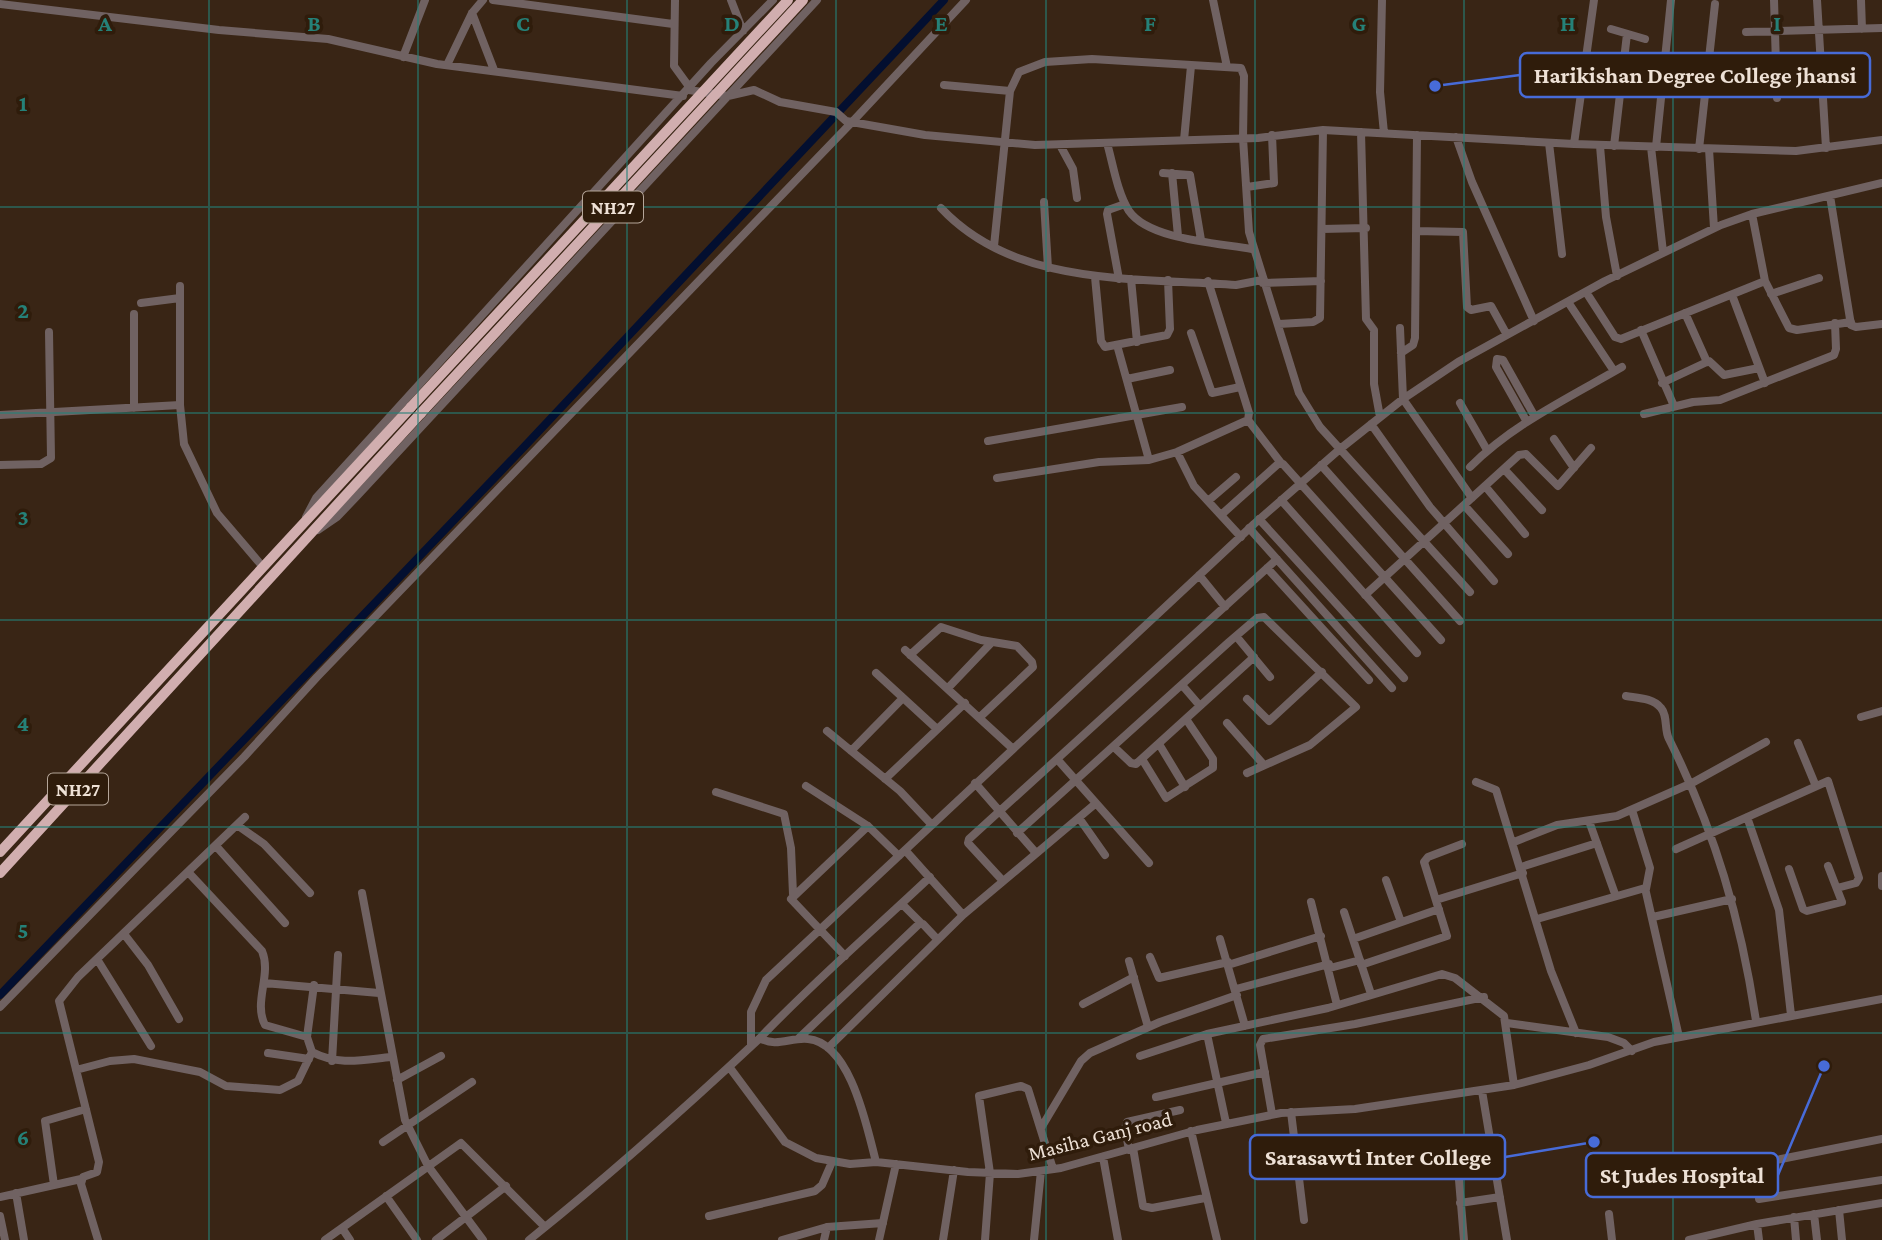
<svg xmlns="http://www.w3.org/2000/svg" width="1882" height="1240" font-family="'Crimson Pro',serif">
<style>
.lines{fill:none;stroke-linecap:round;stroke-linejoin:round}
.canal{stroke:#030f30;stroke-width:8}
.minor{stroke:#706262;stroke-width:8}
.highway{stroke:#d1aeaf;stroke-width:10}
.highway-bridge{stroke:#d1aeaf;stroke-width:10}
.grid{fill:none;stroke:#258178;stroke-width:2;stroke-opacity:0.55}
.labels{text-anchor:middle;stroke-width:7;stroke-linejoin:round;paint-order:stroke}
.shield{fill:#2f1c0b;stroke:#b5a699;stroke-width:2}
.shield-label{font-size:19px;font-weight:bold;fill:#eee1d6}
.street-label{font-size:21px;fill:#eee1d6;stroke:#2f1c0b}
.grid-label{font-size:23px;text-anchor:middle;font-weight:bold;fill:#258178;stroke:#2f1c0b;stroke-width:7;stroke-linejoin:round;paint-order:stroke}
.leader{fill:none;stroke:#476bd8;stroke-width:2.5}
.callout-dot{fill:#476bd8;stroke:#2f1c0b;stroke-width:2.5}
.callout{fill:#2f1c0b;stroke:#476bd8;stroke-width:2.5}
.callout-label{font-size:23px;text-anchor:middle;font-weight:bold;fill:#eee1d6}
</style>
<rect width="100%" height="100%" fill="#392515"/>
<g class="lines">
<path class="canal" d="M 0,995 L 523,448 L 944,0"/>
<path class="minor" d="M 493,0 L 673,24
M 675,0 L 674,66 L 690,88
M 731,0 L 743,31
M 1213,0 L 1227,67
M 1382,0 L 1380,92 L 1384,133
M 1774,0 L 1777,98
M 1817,0 L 1826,148
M 1861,0 L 1862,29
M 0,4 L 219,30 L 328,39 L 437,64 L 683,96
M 472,13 L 494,70
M 1611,29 L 1645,39
M 1746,32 L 1882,28
M 403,57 L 425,0
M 447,65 L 472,13 L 483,0
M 944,85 L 1010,91
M 689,90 L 728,96 L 754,90 L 780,102 L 836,112 L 846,121 L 925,135 L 1035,145 L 1258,138 L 1323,130 L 1574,144 L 1796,151 L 1882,140
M 1361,132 L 1366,319 L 1374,330 L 1374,384 L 1380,417
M 1456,137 L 1472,182 L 1534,321
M 1184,140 L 1191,66
M 1107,143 C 1113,164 1117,192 1129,211 C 1149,240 1219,243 1252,249
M 1549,143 L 1562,254
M 1574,144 L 1594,0
M 1060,145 L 1073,169 L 1077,198
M 1600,146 L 1606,217 L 1617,276
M 1614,146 L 1627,34
M 1651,147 L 1663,252
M 1656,147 L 1671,0
M 1699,149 L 1715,4
M 1709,149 L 1714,228
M 1163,173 L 1190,175 L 1201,240
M 1172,173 L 1178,236
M 1247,187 L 1274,183 L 1272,135
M 1830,196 L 1851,325 L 1856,327 L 1882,324
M 1044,202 L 1048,268
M 941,208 C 1016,288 1136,277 1236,285 L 1262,280
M 1752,214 L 1765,281 L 1789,328 L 1797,330 L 1851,322
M 1322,229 L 1366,228
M 1416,231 L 1463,232 L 1467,307 L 1471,310 L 1491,306 L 1507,335
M 994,246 L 1010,91 L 1019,72 L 1045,62 L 1092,59 L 1241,68 L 1244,76 L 1243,138 L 1249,232 L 1299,393 L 1320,427 L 1470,592
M 1095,277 L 1101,341 L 1105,347 L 1167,335 L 1170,329 L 1168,280
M 1119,279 L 1107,214 L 1108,210 L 1125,204
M 1131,279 L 1137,342
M 1263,283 L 1321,281
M 180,286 L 180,405 L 184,444 L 217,513 L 263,567
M 1586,292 L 1615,337 L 1621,339 L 1765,281
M 1771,294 L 1819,278
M 1732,295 L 1765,383
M 1568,302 L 1614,371
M 141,303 L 180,298
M 1685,313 L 1707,362
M 134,314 L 134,408
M 1279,324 L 1313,322 L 1320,318 L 1323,130
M 1400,328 L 1403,399 L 1472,498
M 1641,330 L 1674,406
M 1191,333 L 1212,393 L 1240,387
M 1117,345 L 1149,460
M 1401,353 L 1413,345 L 1415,338 L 1417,135
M 1127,379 L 1170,370
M 1662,383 L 1709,361 L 1724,375 L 1759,368
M 1460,403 L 1487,450
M 1644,414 L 1693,402 L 1720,400 L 1834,355 L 1836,349 L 1835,323
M 0,415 L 180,405
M 1248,420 L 1281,463
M 1527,422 L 1496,367 L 1497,359 L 1503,360 L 1535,417
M 1371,424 L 1430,507 L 1494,581
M 1554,439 L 1574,468
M 988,441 L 1182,407
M 1177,452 L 1194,486 L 1241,537
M 0,465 L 41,464 L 51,458 L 49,332
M 1321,465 L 1460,621
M 1470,467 C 1513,424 1570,397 1622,367
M 1504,469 L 1542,510
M 997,478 L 1099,462 L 1149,460 L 1177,452 L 1248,420 L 1249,413 L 1208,281
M 1485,486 L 1525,534
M 1281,500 L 1417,653
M 1208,501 L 1236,477
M 1464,505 L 1508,554
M 1221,515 L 1278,464 L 1283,464 L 1441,640
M 306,517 L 316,498 L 711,63 L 773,0
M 1259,519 L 1404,678
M 1249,528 L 1392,688
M 318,530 L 337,517 L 357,496 L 817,0
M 1267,568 L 1369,680
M 1199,575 L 1225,607
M 1365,595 L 1519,455 L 1526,454 L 1558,486 L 1591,448
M 1236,636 L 1270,677
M 905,650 L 1012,748
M 910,655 L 941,627 L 981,640 L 1017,646 L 1032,662 L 1033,667 L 980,717
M 876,673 L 937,729
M 1182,685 L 1200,706
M 948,688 L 992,642
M 1626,696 C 1638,698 1653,698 1661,708 C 1668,716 1664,730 1669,739 C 1715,831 1741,920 1756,1021
M 1247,699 L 1269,721 L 1322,672
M 1861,717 L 1882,711
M 1227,723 L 1263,764
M 827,731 L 900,791 L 932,825
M 1798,743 L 1815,784
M 1159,744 L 1185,787
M 1114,747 L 1131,763 L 1136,764 L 1254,657
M 851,751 L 903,698
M 1057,759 L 1149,863
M 1142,759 L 1166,798 L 1213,768 L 1213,759 L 1186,719
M 885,779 L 965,703
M 1476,782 L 1496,790 L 1551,971 L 1576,1033
M 975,783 L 1036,853
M 806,786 L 868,826 L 899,856
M 716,792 L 784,814 L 791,848 L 793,894
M 1632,810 L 1650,868 L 1646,889
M 1747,817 L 1779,910 L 1791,1015
M 1079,818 L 1105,855
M 1589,821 L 1615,894
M 237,825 L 264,844 L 310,893
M 1017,833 L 1229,642 L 1257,618 L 1264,617 L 1356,707 L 1310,745 L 1247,773
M 1514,842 L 1557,825 L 1617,816 L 1692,783 L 1766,742
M 216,846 L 285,923
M 1676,849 L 1828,781 L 1859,878 L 1856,883 L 1837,888
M 905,850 L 963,915
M 1521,867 L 1597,843
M 1789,869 L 1803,909 L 1807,911 L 1842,902 L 1828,866
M 189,873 L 262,951 C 272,975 253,1002 265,1025 L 307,1037 L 312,1052 C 339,1066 362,1060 391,1057
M 1882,876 L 1882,886
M 1386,880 L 1401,922
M 1003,881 L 968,843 L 969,839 L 1277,559
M 362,893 L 405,1120 L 428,1166 L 483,1240
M 1436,900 L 1523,873
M 1311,902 L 1337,1005
M 902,904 L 921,923
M 1344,912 L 1371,994
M 1653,917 L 1732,899
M 1537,919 L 1645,888 L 1679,1037
M 124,934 L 148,965 L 179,1019
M 1220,939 L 1245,1026
M 1353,939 L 1439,909
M 845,956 L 791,899 L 868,826
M 1150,957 L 1159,978 L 1228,962
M 97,959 L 151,1046
M 1129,961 L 1148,1027
M 1228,965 L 1321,936
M 1361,965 L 1447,936 L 1424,862 L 1428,857 L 1462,844
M 1330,968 L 1360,960
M 264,983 L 379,993
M 1236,989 L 1329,964
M 1083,1004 L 1134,977
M 0,1007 L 244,757 L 317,677 L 854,120 L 966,0
M 1507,1023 L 1608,1037 L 1624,1043 L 1632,1051
M 1207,1034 L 1226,1123
M 307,1037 L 314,985
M 760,1038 C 814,981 873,931 930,877
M 798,1039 L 919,924 L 923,924 L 937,939
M 751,1046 L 751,1012 L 766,980 L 1254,524 L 1340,449 L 1403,399 L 1458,362 L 1605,281 L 1721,225 L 1752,214 L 1882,183
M 828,1048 L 963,915 L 1095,804
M 268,1053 L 309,1059
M 1140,1056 L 1207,1034 L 1328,1008 L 1442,974 L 1455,978 L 1504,1016 L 1514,1085
M 332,1061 L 338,955
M 730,1068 L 785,1142 L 816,1158 L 850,1164 L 876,1162 L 968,1172 L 1018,1174 L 1061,1168 L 1197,1130 L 1281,1113 L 1355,1109 L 1514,1085 L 1589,1065 L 1654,1042 L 1882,999
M 76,1070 L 110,1061 L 134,1059 L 200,1072 L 226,1086 L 280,1090 L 298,1081 L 312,1052
M 397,1080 L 441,1056
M 1482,1091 L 1507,1240
M 1156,1097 L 1265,1072
M 1291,1112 L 1304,1220
M 1272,1114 L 1260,1045 L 1263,1039 L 1355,1024 L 1484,997
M 1041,1128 L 1081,1061 L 1090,1053 L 1160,1022 L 1237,995
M 1191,1131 L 1217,1240
M 383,1142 L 472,1082
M 1133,1148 L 1143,1206 L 1152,1208 L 1205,1198
M 1129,1150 L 1125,1128 L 1127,1122 L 1180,1110
M 1103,1157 L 1118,1240
M 1771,1161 L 1882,1139
M 54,1185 L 45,1121 L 86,1109
M 16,1193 L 24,1240
M 386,1196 L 417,1240
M 0,1197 L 81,1179
M 1759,1199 L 1882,1180
M 1460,1203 L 1500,1197
M 1839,1210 L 1842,1240
M 1609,1214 L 1612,1240
M 1814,1214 L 1817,1240
M 0,1216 L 5,1240
M 709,1216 L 815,1191 L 822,1185 L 832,1162
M 1794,1217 L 1796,1240
M 1757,1224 L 1759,1240
M 342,1228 L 350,1240
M 98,1240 L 81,1184 L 83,1177 L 97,1172 L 99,1162 L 59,1001 L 78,977 L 245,817
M 325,1240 L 461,1143 L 545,1227
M 436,1240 L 506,1186
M 529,1240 C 609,1176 685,1108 760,1038 C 776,1048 791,1037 808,1039 C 851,1043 867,1128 876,1162
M 782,1240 L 827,1227 L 883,1223
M 824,1240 L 827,1227
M 879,1240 L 896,1164
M 943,1240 L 954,1170
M 985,1240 L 990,1173 L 979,1096 L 1021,1086 L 1028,1089 L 1053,1169
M 1034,1240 L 1041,1171
M 1464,1240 L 1457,1156 L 1492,1146
M 1689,1240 L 1757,1224 L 1882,1203"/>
<path class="highway" d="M 0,852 L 411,407
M 0,873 L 421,413"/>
<path class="highway-bridge" d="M 411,407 L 788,0
M 421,413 L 803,0"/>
</g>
<path class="grid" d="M 209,0 L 209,1240M 418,0 L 418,1240M 627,0 L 627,1240M 836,0 L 836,1240M 1046,0 L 1046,1240M 1255,0 L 1255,1240M 1464,0 L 1464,1240M 1673,0 L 1673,1240M 0,207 L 1882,207M 0,413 L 1882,413M 0,620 L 1882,620M 0,827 L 1882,827M 0,1033 L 1882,1033"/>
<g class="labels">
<g class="shield">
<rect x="583" y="191.5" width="60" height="31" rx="5"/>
<rect x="48" y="773.5" width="60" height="31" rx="5"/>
</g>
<g class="shield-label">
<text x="613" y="214">NH27</text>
<text x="78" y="796">NH27</text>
</g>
<g class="street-label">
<text transform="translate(1100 1136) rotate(-14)" y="7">Masiha Ganj road</text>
</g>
</g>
<g class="grid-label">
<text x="105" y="31">A</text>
<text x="314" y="31">B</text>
<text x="523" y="31">C</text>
<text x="732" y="31">D</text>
<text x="941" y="31">E</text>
<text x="1150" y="31">F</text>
<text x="1359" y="31">G</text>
<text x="1568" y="31">H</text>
<text x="1777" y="31">I</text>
<text x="23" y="111">1</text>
<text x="23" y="318">2</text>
<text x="23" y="525">3</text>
<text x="23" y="731">4</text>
<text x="23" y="938">5</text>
<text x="23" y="1145">6</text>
</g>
<path class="leader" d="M1435 86L1520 75M1594 1142L1505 1157M1824 1066L1778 1175"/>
<g class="callout-dot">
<circle cx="1435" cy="86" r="7"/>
<circle cx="1594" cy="1142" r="7"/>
<circle cx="1824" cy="1066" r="7"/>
</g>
<g class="callout">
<rect x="1520" y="53" width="350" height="44" rx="7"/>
<rect x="1250" y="1135" width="255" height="44" rx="7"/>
<rect x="1586" y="1153" width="192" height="44" rx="7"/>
</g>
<g class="callout-label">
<text x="1695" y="83">Harikishan Degree College jhansi</text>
<text x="1378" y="1165">Sarasawti Inter College</text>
<text x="1682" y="1183">St Judes Hospital</text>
</g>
</svg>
